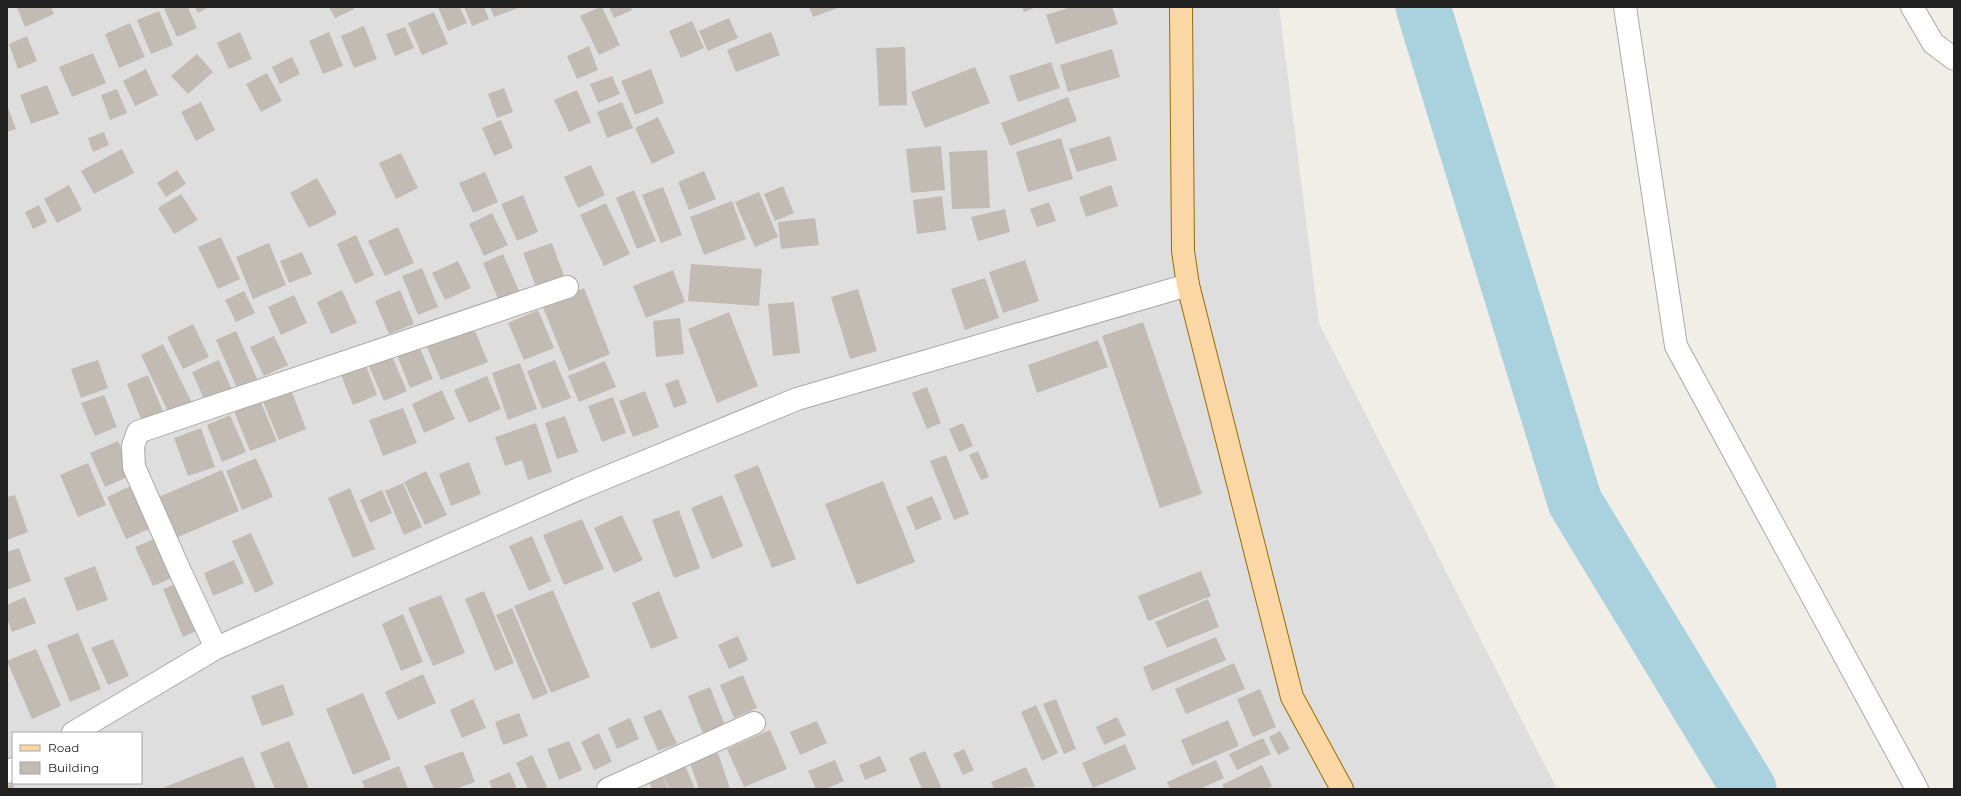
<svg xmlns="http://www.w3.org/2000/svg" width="1961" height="796" font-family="Montserrat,sans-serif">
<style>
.residential{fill:#dfdede;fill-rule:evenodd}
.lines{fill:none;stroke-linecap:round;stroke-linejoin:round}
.river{stroke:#aad1de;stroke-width:55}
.building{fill:#c2bbb4}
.minor-casing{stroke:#a8a8a8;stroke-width:24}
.primary-casing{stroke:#9b6c03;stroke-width:24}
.minor{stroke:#fff;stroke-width:22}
.primary{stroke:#fad7a4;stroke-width:22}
</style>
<rect width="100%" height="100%" fill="#f1eee8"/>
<path class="residential" d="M 7,7 L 1279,7 L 1319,323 L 1557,789 L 7,789 ZM 13,733 L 141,733 L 141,783 L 13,783 Z"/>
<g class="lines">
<path class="river" d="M 1423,7 L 1575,502 L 1749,789"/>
</g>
<path class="building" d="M 17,7 L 51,7 L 54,14 L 25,27 Z
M 169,7 L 188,7 L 197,28 L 177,37 L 164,9 Z
M 195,7 L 209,7 L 198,13 Z
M 329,7 L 353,7 L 354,9 L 335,18 Z
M 438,7 L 460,7 L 467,23 L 448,31 Z
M 464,7 L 484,7 L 489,19 L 472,26 Z
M 490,7 L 521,7 L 494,17 Z
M 600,7 L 602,7 L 620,45 L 599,55 L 580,16 Z
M 609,7 L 631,7 L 632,10 L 614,18 Z
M 809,7 L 840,7 L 813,17 Z
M 1022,7 L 1037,7 L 1024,12 Z
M 1071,7 L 1112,7 L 1118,24 L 1056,44 L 1046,15 Z
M 159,11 L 173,45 L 151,54 L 137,20 Z
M 434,12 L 448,44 L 422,55 L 408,23 Z
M 729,18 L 738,38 L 708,51 L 699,31 Z
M 692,21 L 704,48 L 681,58 L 669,31 Z
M 130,23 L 145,57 L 119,68 L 105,34 Z
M 364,26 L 377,59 L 354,68 L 341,36 Z
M 405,27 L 414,48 L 395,56 L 386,34 Z
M 240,32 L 252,59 L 229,69 L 217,43 Z
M 329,32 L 343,66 L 323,74 L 309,41 Z
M 771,32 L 780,55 L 736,72 L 727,50 Z
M 27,36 L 37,61 L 18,69 L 9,44 Z
M 589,46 L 598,70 L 577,79 L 567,56 Z
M 905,47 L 907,105 L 879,106 L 876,48 Z
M 1112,49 L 1120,77 L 1068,92 L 1060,65 Z
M 93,53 L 106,83 L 72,97 L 59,67 Z
M 197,54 L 213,72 L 188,94 L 171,76 Z
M 292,57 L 300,74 L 280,84 L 272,67 Z
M 1051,62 L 1060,88 L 1018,102 L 1009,76 Z
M 975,67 L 990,103 L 925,128 L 911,92 Z
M 146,69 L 158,95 L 135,106 L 123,81 Z
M 651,69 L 664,103 L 635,115 L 621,81 Z
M 267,73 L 282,101 L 261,112 L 246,84 Z
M 612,76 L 620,94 L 598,103 L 590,84 Z
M 47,85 L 59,114 L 31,124 L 20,95 Z
M 504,88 L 513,112 L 497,118 L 488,94 Z
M 117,89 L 127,113 L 110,120 L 101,95 Z
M 577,90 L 591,122 L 569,132 L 554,100 Z
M 1068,97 L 1077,121 L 1010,146 L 1001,123 Z
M 201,102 L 215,130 L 196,141 L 181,112 Z
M 622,102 L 633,128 L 607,138 L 597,112 Z
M 7,105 L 16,129 L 7,132 Z
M 658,117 L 675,153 L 652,164 L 635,128 Z
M 501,120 L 513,148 L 494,156 L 482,128 Z
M 104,132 L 109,145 L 93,152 L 88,138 Z
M 1110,136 L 1117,160 L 1077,172 L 1069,149 Z
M 1061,138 L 1073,179 L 1028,192 L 1016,152 Z
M 941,146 L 945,190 L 911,193 L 906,149 Z
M 122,149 L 134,173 L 94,194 L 81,171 Z
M 987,150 L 990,208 L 952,209 L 949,152 Z
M 401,153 L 418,188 L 396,199 L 379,163 Z
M 591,165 L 605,195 L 578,208 L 564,177 Z
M 177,170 L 186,184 L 166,197 L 157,183 Z
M 704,171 L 716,199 L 689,210 L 678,182 Z
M 485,172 L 498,202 L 473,213 L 459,183 Z
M 317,178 L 337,214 L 309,228 L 290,193 Z
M 69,185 L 82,210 L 57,223 L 44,199 Z
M 1111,185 L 1118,206 L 1086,217 L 1079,197 Z
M 783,186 L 794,213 L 775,221 L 764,194 Z
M 663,187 L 682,235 L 661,243 L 642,195 Z
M 634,190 L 656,241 L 637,249 L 616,198 Z
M 759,192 L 778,237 L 755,247 L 735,202 Z
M 181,194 L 198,220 L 174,234 L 158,208 Z
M 523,195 L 538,232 L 517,241 L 501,204 Z
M 942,196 L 946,230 L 917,234 L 913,200 Z
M 732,201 L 746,239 L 704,255 L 690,217 Z
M 1049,202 L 1056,221 L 1037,227 L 1030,209 Z
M 606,203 L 630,254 L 604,266 L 580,215 Z
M 39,205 L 47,222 L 33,229 L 25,212 Z
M 1005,209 L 1010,232 L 978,241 L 971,217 Z
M 492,213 L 508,245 L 484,256 L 469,224 Z
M 815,218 L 819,245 L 781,249 L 778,222 Z
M 398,227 L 414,263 L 385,276 L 368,241 Z
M 356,235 L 374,275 L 355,284 L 337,244 Z
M 221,237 L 240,279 L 218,289 L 198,247 Z
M 269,243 L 286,285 L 253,299 L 236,257 Z
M 552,243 L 566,281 L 538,292 L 523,253 Z
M 302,252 L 312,274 L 289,283 L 280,261 Z
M 503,254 L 520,293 L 499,301 L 483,263 Z
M 1025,260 L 1039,301 L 1003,313 L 989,272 Z
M 458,261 L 471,288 L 445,300 L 432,273 Z
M 691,264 L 762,269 L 759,306 L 688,301 Z
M 422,268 L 438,307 L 418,315 L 402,276 Z
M 673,270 L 685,302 L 646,318 L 633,286 Z
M 985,278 L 999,318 L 965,330 L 951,289 Z
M 584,288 L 610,354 L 569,371 L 542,305 Z
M 858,289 L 877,351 L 850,359 L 831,297 Z
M 342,290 L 357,323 L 331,334 L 317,302 Z
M 400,290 L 414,324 L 389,334 L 375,301 Z
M 244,291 L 255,313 L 236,322 L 225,300 Z
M 294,295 L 307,323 L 281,335 L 268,307 Z
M 794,302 L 800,353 L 773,356 L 768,304 Z
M 538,310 L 554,348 L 524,360 L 508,323 Z
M 729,312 L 758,386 L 717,403 L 688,329 Z
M 680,318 L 684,354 L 656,357 L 653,321 Z
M 1143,322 L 1202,494 L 1160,508 L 1102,336 Z
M 193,324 L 209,357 L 183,369 L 167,337 Z
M 473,326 L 488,362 L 441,380 L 426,345 Z
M 236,331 L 258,381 L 238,390 L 216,340 Z
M 274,336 L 288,365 L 264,376 L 250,347 Z
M 1098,340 L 1108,367 L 1037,393 L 1028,365 Z
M 163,344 L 193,405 L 170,416 L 141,355 Z
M 419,346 L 433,379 L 410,388 L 397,355 Z
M 391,354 L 407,391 L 384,401 L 368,364 Z
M 98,360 L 108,388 L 81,398 L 71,369 Z
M 219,360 L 233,392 L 206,404 L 192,372 Z
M 364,360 L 377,395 L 353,405 L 339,370 Z
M 555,360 L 571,398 L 542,409 L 527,371 Z
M 605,361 L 616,387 L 579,402 L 568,376 Z
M 520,363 L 537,409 L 508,420 L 492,373 Z
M 148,375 L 165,416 L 143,424 L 127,384 Z
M 487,376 L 501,409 L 469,423 L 454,390 Z
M 678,379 L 687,403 L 674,408 L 665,384 Z
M 290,387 L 306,429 L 279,440 L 262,399 Z
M 927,387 L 941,423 L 927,429 L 912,393 Z
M 442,390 L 455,419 L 424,433 L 412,404 Z
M 645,391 L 659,427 L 633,437 L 619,401 Z
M 104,395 L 117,427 L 95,436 L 81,403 Z
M 613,397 L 626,433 L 602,442 L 588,406 Z
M 260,400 L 277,441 L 250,451 L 234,411 Z
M 403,408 L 417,443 L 383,456 L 369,420 Z
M 230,415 L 246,452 L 222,462 L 207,425 Z
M 565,416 L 578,452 L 557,459 L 545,423 Z
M 536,423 L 552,472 L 528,480 L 522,460 L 505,466 L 495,437 Z
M 963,423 L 973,446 L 959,452 L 949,429 Z
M 201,428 L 215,467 L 188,476 L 174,438 Z
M 118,441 L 132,475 L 105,487 L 90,453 Z
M 978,451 L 989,477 L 981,480 L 969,455 Z
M 946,455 L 969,514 L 954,520 L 930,461 Z
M 256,458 L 273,497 L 242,510 L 226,471 Z
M 469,462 L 481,494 L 451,506 L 439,474 Z
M 88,463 L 106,505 L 78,517 L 60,475 Z
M 758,465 L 796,559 L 772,568 L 734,475 Z
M 222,470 L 239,511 L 171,540 L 154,499 Z
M 426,471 L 447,515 L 425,525 L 404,482 Z
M 883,481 L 915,562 L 857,585 L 825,504 Z
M 137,483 L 156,526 L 126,539 L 107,497 Z
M 403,483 L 422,527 L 404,535 L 385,491 Z
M 350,488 L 375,549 L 353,558 L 328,498 Z
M 382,490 L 392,513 L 370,523 L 360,500 Z
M 15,495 L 28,532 L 7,540 L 7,497 Z
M 722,495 L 743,546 L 712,559 L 691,508 Z
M 932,496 L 942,519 L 916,530 L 906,507 Z
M 679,510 L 700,568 L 674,578 L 652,520 Z
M 622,515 L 643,560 L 614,573 L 594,528 Z
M 582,519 L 604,569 L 564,585 L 543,535 Z
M 251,533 L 274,584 L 255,593 L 232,541 Z
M 161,536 L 179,575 L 153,586 L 135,547 Z
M 532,536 L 551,581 L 529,591 L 509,546 Z
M 19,548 L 31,581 L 7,590 L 7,552 Z
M 234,560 L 244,583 L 213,596 L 204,573 Z
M 95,566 L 108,600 L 77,611 L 64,578 Z
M 1201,571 L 1211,596 L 1148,621 L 1138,596 Z
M 183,581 L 203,628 L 183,637 L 163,589 Z
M 553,590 L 590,677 L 551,693 L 514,606 Z
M 484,591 L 514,663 L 495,671 L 465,599 Z
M 659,591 L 678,638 L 651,649 L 632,603 Z
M 441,595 L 465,653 L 433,666 L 408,608 Z
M 25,597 L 36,623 L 12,632 L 7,619 L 7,605 Z
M 1208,599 L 1219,627 L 1167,648 L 1155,622 Z
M 512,608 L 548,693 L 533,700 L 496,615 Z
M 403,614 L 423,662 L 401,671 L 382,624 Z
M 78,633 L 101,689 L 70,702 L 47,645 Z
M 738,636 L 748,660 L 729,669 L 718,645 Z
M 1216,637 L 1226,660 L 1152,691 L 1143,667 Z
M 113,639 L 129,676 L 108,685 L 91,648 Z
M 36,649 L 61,706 L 32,719 L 7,661 Z
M 1234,663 L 1245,689 L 1186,714 L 1175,689 Z
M 423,674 L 436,703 L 398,720 L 385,692 Z
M 743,675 L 757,708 L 734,718 L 720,685 Z
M 283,684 L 294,715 L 262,726 L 251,696 Z
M 710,687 L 725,725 L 703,734 L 688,696 Z
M 1260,689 L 1276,727 L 1253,737 L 1237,699 Z
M 363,693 L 391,759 L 353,775 L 326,709 Z
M 473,699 L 486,728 L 462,738 L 450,710 Z
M 1056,699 L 1076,749 L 1064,754 L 1043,704 Z
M 1036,705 L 1058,753 L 1042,761 L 1021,712 Z
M 661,709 L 677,744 L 658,751 L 643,717 Z
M 519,713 L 528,736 L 503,745 L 495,722 Z
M 1117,717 L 1126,735 L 1104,745 L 1096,727 Z
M 630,718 L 639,739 L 617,749 L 608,728 Z
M 1228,720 L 1239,746 L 1192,766 L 1181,740 Z
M 817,721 L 827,743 L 800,755 L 790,732 Z
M 770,730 L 787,769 L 744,787 L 727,749 Z
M 1280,731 L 1290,749 L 1278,755 L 1269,737 Z
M 599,733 L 612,762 L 594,770 L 581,742 Z
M 1263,738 L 1271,754 L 1237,770 L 1229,754 Z
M 289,741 L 309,789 L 275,789 L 260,753 Z
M 569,741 L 582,770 L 559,780 L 547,749 Z
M 1125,744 L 1136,769 L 1093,788 L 1082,763 Z
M 964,749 L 974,770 L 963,775 L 953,754 Z
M 463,751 L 475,782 L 455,789 L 434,789 L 424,766 Z
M 925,751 L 942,789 L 922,789 L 909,758 Z
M 718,753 L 730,789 L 699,789 L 690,763 Z
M 532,755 L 547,787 L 543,789 L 528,789 L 516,763 Z
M 243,756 L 256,789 L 160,789 Z
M 880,756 L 887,771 L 865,780 L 859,765 Z
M 835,760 L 844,781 L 826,789 L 816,789 L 808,771 Z
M 1216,760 L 1224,778 L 1200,789 L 1170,789 L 1167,782 Z
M 684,763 L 695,789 L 669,789 L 662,773 Z
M 1262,765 L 1272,786 L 1267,789 L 1224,789 L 1222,785 Z
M 399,766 L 408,789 L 365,789 L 362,781 Z
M 1026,767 L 1035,787 L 994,789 L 991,782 Z
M 660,768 L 668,789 L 652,789 L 646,774 Z
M 510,772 L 517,789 L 492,789 L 489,781 Z
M 12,783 L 15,789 L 7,789 L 7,786 Z"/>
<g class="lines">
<defs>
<path id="minor" d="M 1625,7 L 1676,346 L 1917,789
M 1912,7 L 1933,43 L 1954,59
M 216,648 L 179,569 L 134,467 L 133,446 L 138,432 L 567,287
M 73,733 L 216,648 L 578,489 L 797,399 L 1188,285
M 7,772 L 13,769
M 608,789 L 754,723"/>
<path id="primary" d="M 1181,7 L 1183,251 L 1188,285 L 1292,697 L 1342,789"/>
</defs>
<use href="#minor" class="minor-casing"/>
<use href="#primary" class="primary-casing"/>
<use href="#minor" class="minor"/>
<use href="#primary" class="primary"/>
</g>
<rect width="1961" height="796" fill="none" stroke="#212121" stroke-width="16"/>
<rect x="12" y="732" width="130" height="52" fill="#ffffff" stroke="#a6a6a6"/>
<rect x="20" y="745" width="20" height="6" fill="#fad7a4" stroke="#a6a6a6"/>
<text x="48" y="752" font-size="12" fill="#212121">Road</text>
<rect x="20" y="762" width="20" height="12" fill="#c2bbb4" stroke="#a6a6a6"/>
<text x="48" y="772" font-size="12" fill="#212121">Building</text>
</svg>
